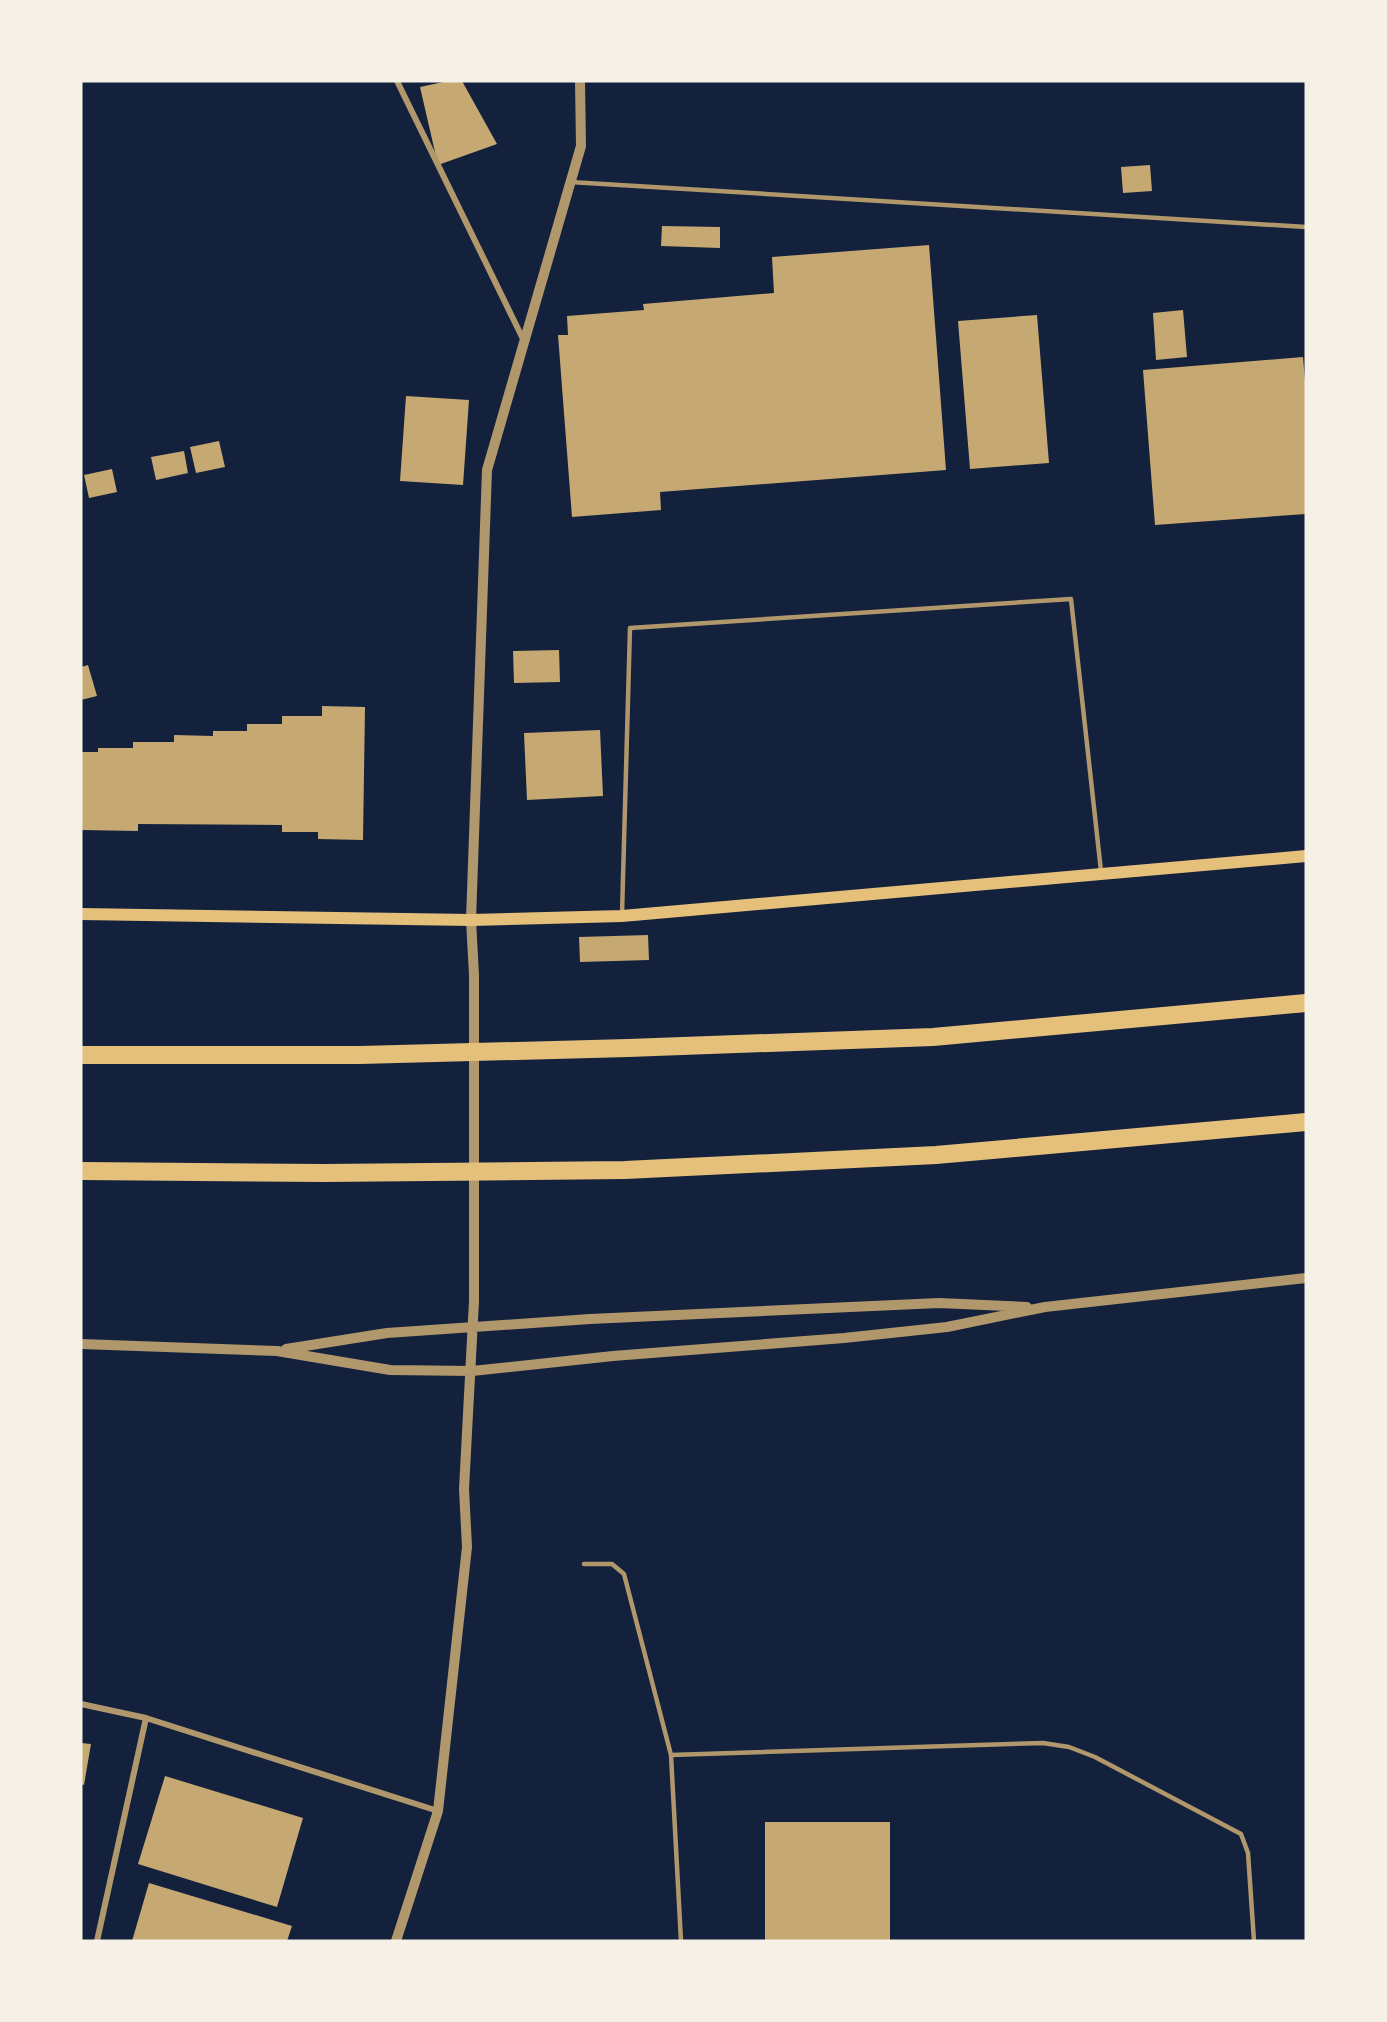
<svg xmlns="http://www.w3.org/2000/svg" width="1387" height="2022" font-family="'Public Sans',sans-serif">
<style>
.building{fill:#c6a872}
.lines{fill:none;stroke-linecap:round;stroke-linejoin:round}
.service{stroke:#b1986c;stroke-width:4.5}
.minor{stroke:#b1986c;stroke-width:6}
.tertiary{stroke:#b1986c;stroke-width:10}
.secondary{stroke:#e5c07b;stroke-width:12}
.motorway{stroke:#e5c07b;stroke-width:18}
</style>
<rect width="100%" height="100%" fill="#14213d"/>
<path class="building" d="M 448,81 L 462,81 L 497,144 L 438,165 L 420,87 Z
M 1150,165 L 1152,191 L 1123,193 L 1121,167 Z
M 662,226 L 720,227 L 720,248 L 661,246 Z
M 929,245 L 946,470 L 660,492 L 661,510 L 572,517 L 558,335 L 568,335 L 567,316 L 644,310 L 643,304 L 774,293 L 772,257 Z
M 1183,310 L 1187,357 L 1156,360 L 1153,313 Z
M 1037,315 L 1049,463 L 970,469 L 958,321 Z
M 1303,357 L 1306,393 L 1306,514 L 1155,525 L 1143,370 Z
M 406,396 L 469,400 L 463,485 L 400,481 Z
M 219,441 L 225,467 L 196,473 L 190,447 Z
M 184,451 L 188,473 L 156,480 L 151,457 Z
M 112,469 L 117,492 L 89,498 L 84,475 Z
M 559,650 L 560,682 L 514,683 L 513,651 Z
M 88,665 L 97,696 L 81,700 L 81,667 Z
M 322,706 L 365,707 L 363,840 L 318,839 L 318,832 L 282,832 L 282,825 L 138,824 L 138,831 L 81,830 L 81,752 L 98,752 L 98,748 L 133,748 L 133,742 L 174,742 L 174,735 L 213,736 L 213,731 L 247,731 L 247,724 L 282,724 L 282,716 L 322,716 Z
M 600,730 L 603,796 L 527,800 L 524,733 Z
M 648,935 L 649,960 L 580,962 L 579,937 Z
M 81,1743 L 91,1744 L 84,1785 L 81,1784 Z
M 165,1776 L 303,1818 L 277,1907 L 138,1864 Z
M 765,1822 L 890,1822 L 890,1941 L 765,1941 Z
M 149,1883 L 292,1926 L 287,1941 L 132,1941 Z"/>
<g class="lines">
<path class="service" d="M 570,182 L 1306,227
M 622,914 L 630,628 L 1071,599 L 1101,871
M 584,1564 L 612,1564 L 624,1574 L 671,1755 L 681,1941
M 671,1755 L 1043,1743 L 1069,1747 L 1095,1757 L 1241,1834 L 1248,1853 L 1254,1941"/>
<path class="minor" d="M 397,81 L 524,341
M 81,1704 L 146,1718 L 438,1811
M 97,1941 L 146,1718"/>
<path class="tertiary" d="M 81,1344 L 277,1351 L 390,1370 L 472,1371 L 613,1356 L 844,1338 L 947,1327 L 1045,1307 L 1306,1278
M 286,1349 L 387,1333 L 590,1319 L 939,1303 L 1027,1307
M 396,1941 L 438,1811 L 467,1547 L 464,1489 L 474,1301 L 474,975 L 471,920 L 487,470 L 581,146 L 580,81"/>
<path class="secondary" d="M 81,914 L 471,920 L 622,916 L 1306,856"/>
<path class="motorway" d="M 81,1055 L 360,1055 L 628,1048 L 933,1037 L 1306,1003
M 81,1171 L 324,1173 L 625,1170 L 936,1155 L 1306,1122"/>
</g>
<rect width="1387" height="2022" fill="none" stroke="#f6f1e7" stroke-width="165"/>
</svg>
